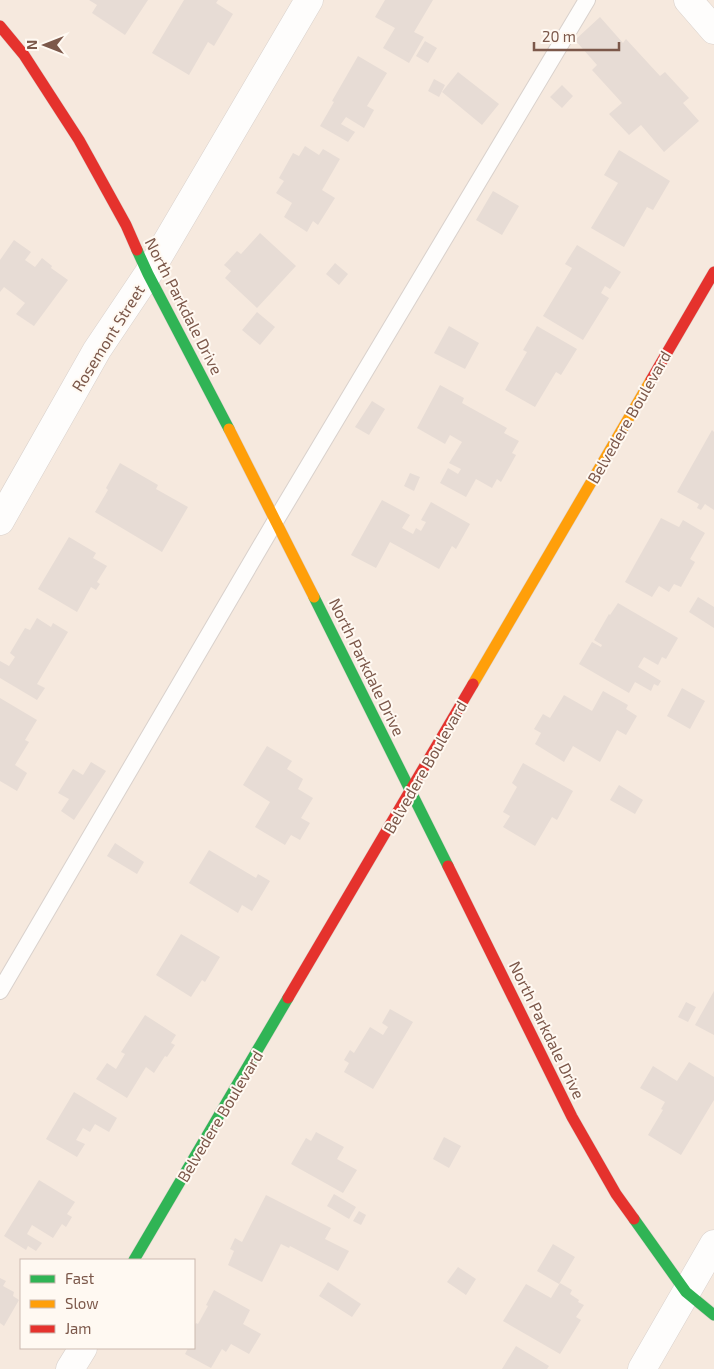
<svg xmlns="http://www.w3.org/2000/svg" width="714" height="1369" font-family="'Exo 2',sans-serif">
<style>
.residential{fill:#f6e9de;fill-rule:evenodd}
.building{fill:#e7dcd5}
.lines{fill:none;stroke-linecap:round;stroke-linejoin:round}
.lane-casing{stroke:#d9d1cc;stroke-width:18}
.street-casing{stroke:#d9d1cc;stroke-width:29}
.fast-casing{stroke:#dad0ca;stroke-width:12}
.slow-casing{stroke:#dad0ca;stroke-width:12}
.jam-casing{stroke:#dad0ca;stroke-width:12}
.lane{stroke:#fefdfc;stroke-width:16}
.street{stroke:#fefdfc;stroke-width:28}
.fast{stroke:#30b455;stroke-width:11}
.slow{stroke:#ff9f0a;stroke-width:11}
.jam{stroke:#e5322d;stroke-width:11}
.labels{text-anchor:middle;stroke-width:4;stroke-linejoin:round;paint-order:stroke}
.street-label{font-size:16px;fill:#7c584a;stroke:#fff9f2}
</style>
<rect width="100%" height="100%" fill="#faf4ee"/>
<path class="residential" d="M 0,0 L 714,0 L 714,1369 L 0,1369 ZM 21,1260 L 194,1260 L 194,1348 L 21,1348 Z"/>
<path class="building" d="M 89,0 L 148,0 L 125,35 L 92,13 L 97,5 Z
M 184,0 L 218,0 L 216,3 L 233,14 L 214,46 L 208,42 L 189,75 L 152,53 Z
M 385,0 L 433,0 L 414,32 L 424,37 L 409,63 L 383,48 L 395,28 L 375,17 Z
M 600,17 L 623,43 L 626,39 L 660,76 L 665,72 L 689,98 L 683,103 L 699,121 L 664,152 L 641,125 L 629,135 L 609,114 L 622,103 L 592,70 L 597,65 L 575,40 Z
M 425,41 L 437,48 L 428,63 L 416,56 Z
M 358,56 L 387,73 L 367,106 L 374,110 L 364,128 L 346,117 L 341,124 L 355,132 L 348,142 L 320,126 L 334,102 L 332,101 Z
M 458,72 L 499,104 L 482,125 L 442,92 Z
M 434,79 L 445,85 L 439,97 L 428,91 Z
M 562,85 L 573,96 L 562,108 L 550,97 Z
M 305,146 L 319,155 L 323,149 L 340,159 L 322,190 L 335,198 L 318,225 L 313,221 L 307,232 L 284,217 L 292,203 L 276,193 L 284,181 L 279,178 L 293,153 L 299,156 Z
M 619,150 L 670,181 L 653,210 L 647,207 L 624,247 L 591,228 L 618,183 L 604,175 Z
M 493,191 L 519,206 L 502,235 L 476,220 Z
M 260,233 L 296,266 L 257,308 L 225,278 L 231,271 L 224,265 L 237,251 L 241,254 Z
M 14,240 L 31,252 L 25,260 L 35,267 L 42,258 L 52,266 L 51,268 L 68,280 L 34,326 L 16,314 L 25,303 L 4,287 L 0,292 L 0,260 Z
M 577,245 L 621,272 L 610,289 L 605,286 L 601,293 L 609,298 L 583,340 L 543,316 L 572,268 L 565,264 Z
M 335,263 L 348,274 L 339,285 L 326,274 Z
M 257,312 L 275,327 L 260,345 L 242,330 Z
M 449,326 L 479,343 L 465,369 L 434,353 Z
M 537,326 L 577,349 L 561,375 L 556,372 L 535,407 L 505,390 L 527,352 L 523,350 Z
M 440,385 L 464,398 L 462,403 L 507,428 L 504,433 L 519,441 L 512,453 L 516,455 L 501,482 L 497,479 L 492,488 L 476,479 L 466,497 L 440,483 L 448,468 L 458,474 L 461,469 L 449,463 L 462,442 L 450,435 L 445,444 L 417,428 Z
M 372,401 L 385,409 L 369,435 L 355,427 Z
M 712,430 L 714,432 L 714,510 L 705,504 L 701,510 L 697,508 L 699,504 L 677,492 Z
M 120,463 L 158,485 L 156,489 L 188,507 L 162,552 L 95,512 L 108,490 L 106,488 Z
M 410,473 L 420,477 L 414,491 L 404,486 Z
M 382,500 L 410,515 L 402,528 L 413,534 L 416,528 L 421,531 L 426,522 L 421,520 L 431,502 L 470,524 L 456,549 L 452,546 L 439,569 L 390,542 L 376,568 L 351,555 Z
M 661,518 L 679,527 L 683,520 L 705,533 L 690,559 L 695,562 L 681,587 L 674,584 L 669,592 L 659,586 L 652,597 L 625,582 Z
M 69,537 L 96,553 L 93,558 L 107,566 L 97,582 L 100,584 L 96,590 L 91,587 L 77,612 L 38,589 Z
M 698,597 L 714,607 L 714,628 L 689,612 Z
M 618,603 L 678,638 L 666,659 L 662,657 L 658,665 L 644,657 L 638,667 L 661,681 L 658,686 L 654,684 L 651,691 L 635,682 L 629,693 L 579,664 L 592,642 L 601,647 L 602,645 L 594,640 L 609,614 L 610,615 Z
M 37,618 L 51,627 L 53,623 L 68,632 L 37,684 L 45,688 L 37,700 L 0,678 L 0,661 L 9,666 L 15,657 L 10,653 L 25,628 L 30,630 Z
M 682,688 L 705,701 L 690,729 L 667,716 Z
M 603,691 L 628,705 L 626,709 L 637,716 L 626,735 L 617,730 L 600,762 L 573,746 L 564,762 L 535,744 L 541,733 L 534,729 L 543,714 L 550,718 L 564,695 L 592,711 Z
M 0,698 L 37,720 L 25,740 L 29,742 L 15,765 L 27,773 L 17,791 L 0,781 Z
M 267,746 L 292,761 L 287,769 L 303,779 L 298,789 L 313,798 L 301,818 L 310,823 L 300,840 L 291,835 L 285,845 L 255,827 L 270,802 L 243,785 Z
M 91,762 L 106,771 L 74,820 L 61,811 L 69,799 L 58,793 L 73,769 L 83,775 Z
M 523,763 L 573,791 L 557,820 L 552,817 L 535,846 L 503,827 L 510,816 L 503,812 L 517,787 L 512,783 Z
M 619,785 L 643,800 L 635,814 L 610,800 Z
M 115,843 L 144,862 L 137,874 L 107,856 Z
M 209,850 L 256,878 L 258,874 L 270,881 L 252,911 L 242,905 L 238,913 L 189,883 Z
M 181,934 L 220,957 L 205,982 L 202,980 L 191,997 L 156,975 Z
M 714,991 L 714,1035 L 695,1025 Z
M 686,1002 L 696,1007 L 688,1022 L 678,1017 Z
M 390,1009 L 413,1022 L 373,1089 L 344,1072 L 349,1063 L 344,1060 L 350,1050 L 354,1053 L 370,1027 L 383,1035 L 388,1027 L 382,1023 Z
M 145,1015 L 176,1035 L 171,1043 L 175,1045 L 167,1057 L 165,1056 L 154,1073 L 146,1067 L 127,1098 L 96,1079 L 107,1063 L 116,1069 L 125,1054 L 121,1052 Z
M 689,1062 L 714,1077 L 714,1100 L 681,1155 L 648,1135 L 663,1110 L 661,1109 L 665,1102 L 640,1088 L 653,1066 L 677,1081 Z
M 74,1092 L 117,1118 L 109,1132 L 95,1124 L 90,1132 L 83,1128 L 76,1140 L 85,1144 L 77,1157 L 46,1139 Z
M 316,1132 L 344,1147 L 337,1159 L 357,1170 L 343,1193 L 291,1164 L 306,1138 L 311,1141 Z
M 444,1137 L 461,1146 L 449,1168 L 433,1159 Z
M 39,1180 L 75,1202 L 67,1214 L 72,1217 L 66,1227 L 62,1224 L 53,1238 L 32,1225 L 27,1234 L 42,1243 L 36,1251 L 28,1246 L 26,1250 L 4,1236 Z
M 334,1194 L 356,1207 L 349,1219 L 327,1206 Z
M 266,1195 L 331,1228 L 325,1239 L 349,1251 L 338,1271 L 290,1246 L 289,1248 L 281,1244 L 262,1282 L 228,1265 L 234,1251 L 230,1249 L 235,1238 L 242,1242 Z
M 359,1211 L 366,1215 L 361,1225 L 353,1221 Z
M 553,1244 L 575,1257 L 559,1284 L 537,1271 Z
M 458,1267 L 476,1279 L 466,1295 L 447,1282 Z
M 0,1278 L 6,1281 L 3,1286 L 14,1292 L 13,1296 L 19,1300 L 4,1326 L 0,1323 Z
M 328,1282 L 361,1304 L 352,1317 L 319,1296 Z
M 560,1283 L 572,1290 L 570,1294 L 579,1300 L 578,1302 L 584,1305 L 576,1317 L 581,1320 L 560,1354 L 503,1321 L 526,1284 L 551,1298 Z
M 214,1290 L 250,1310 L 243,1324 L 261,1334 L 249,1354 L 231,1344 L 226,1352 L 222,1349 L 211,1368 L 185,1354 L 188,1348 L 194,1348 L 194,1326 L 196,1323 L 198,1324 L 208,1306 L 206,1305 Z
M 516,1346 L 549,1366 L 547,1369 L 502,1369 Z"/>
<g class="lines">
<defs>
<path id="lane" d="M 0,991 L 276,520 L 587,0"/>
<path id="street" d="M 688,0 L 714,30
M 0,521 L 97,350 L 148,274 L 309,0
M 70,1369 L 83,1348
M 642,1369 L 714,1244"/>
<path id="fast" d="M 137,250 L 148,274 L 229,429
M 314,597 L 448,866
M 634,1219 L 686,1292 L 714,1315
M 134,1260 L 288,998"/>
<path id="slow" d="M 229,429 L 314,597
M 473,684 L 651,380"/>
<path id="jam" d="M 0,26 L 24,55 L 79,140 L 126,225 L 137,250
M 651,380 L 714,272
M 448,866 L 572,1117 L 616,1194 L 634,1219
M 288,998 L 473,684"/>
</defs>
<use href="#lane" class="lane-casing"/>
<use href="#street" class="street-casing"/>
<use href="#fast" class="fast-casing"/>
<use href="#slow" class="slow-casing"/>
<use href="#jam" class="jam-casing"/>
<use href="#lane" class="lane"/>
<use href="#street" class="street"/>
<use href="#fast" class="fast"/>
<use href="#slow" class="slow"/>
<use href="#jam" class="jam"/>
</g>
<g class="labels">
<g class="street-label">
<text transform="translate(184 306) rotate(63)" y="6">North Parkdale Drive</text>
<text transform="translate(108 338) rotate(-58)" y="6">Rosemont Street</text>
<text transform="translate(629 417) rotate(-60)" y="6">Belvedere Boulevard</text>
<text transform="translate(367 667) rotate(64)" y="6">North Parkdale Drive</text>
<text transform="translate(425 767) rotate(-60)" y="6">Belvedere Boulevard</text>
<text transform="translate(547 1030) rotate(64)" y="6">North Parkdale Drive</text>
<text transform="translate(220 1116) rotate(-59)" y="6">Belvedere Boulevard</text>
</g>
</g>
<rect x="20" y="1259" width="175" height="90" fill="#fff9f2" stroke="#cbb9af"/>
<rect x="30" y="1275" width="25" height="8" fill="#30b455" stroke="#cbb9af"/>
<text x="65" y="1284" font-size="15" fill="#7c584a">Fast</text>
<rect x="30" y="1300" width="25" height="8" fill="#ff9f0a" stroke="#cbb9af"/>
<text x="65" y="1309" font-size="15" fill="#7c584a">Slow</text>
<rect x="30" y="1325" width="25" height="8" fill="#e5322d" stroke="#cbb9af"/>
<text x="65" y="1334" font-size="15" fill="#7c584a">Jam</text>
<g transform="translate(45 45) rotate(270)" stroke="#fff9f2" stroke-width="4" paint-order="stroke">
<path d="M0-4L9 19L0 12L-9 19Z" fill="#7c584a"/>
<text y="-8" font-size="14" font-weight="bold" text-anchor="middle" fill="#7c584a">N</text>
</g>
<path d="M534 42v8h85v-8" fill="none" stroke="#7c584a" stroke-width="2.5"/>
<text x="542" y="42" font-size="15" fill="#7c584a" stroke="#fff9f2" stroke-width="4" paint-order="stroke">20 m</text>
</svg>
